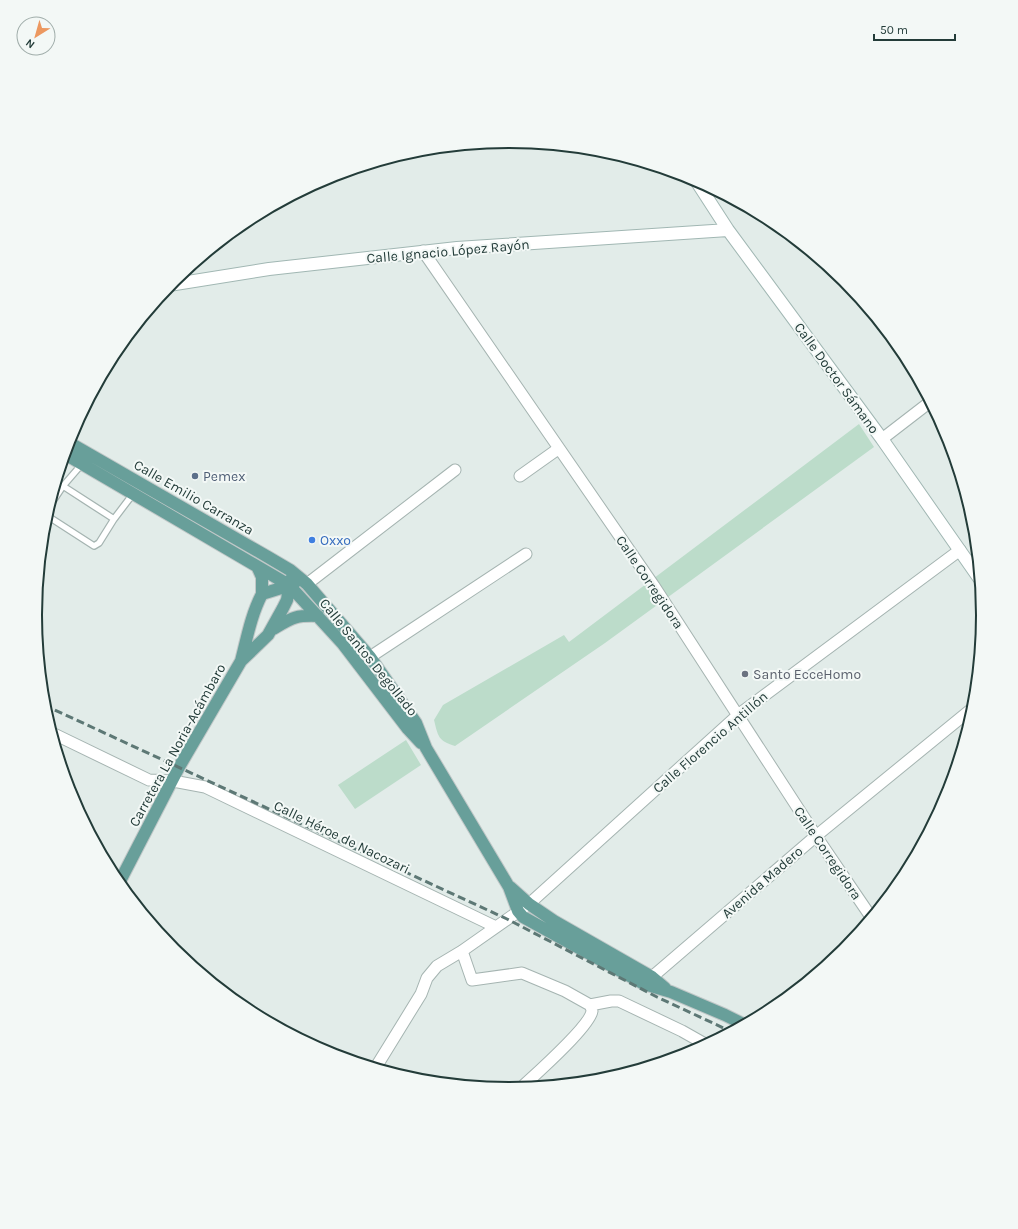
<svg xmlns="http://www.w3.org/2000/svg" width="1018" height="1229" font-family="Karla,sans-serif">
<style>
.green{fill:#bcdcca}
.lines{fill:none;stroke-linecap:round;stroke-linejoin:round}
.lane-casing{stroke:#a5b4b1;stroke-width:8}
.street-casing{stroke:#a5b4b1;stroke-width:13}
.secondary-casing{stroke:#a1b7b3;stroke-width:14}
.primary-casing{stroke:#c1c8c8;stroke-width:14}
.lane{stroke:#fff;stroke-width:5.5}
.street{stroke:#fff;stroke-width:11}
.secondary{stroke:#fff;stroke-width:12}
.primary{stroke:#689f9a;stroke-width:12}
.rail{stroke:#5d7875;stroke-width:3;stroke-dasharray:8 4;stroke-linecap:butt}
.service-dot{fill:#5c6f8a;stroke:#f3f8f6;stroke-width:1.5}
.shop-dot{fill:#3f7fe0;stroke:#f3f8f6;stroke-width:1.5}
.worship-dot{fill:#6b7280;stroke:#f3f8f6;stroke-width:1.5}
.labels{text-anchor:middle;stroke-width:4;stroke-linejoin:round;paint-order:stroke}
.street-label{font-size:14px;fill:#233c39;stroke:#f3f8f6}
.service-label{font-size:14px;fill:#4e5e75;stroke:#f3f8f6;text-anchor:start}
.shop-label{font-size:14px;fill:#366cbe;stroke:#f3f8f6;text-anchor:start}
.worship-label{font-size:14px;fill:#5b616d;stroke:#f3f8f6;text-anchor:start}
.rim{fill:none;stroke:#233c39;stroke-width:2}
</style>
<rect width="100%" height="100%" fill="#e2ece9"/>
<path class="green" d="M 859,424 L 874,447 L 605,643 L 455,746 C 438,741 438,736 434,720 L 443,705 L 564,635 L 569,642 Z
M 406,740 L 421,765 L 355,809 L 338,785 Z"/>
<g class="lines">
<defs>
<path id="lane" d="M 63,486 L 114,519
M 49,507 L 63,486 L 82,464
M 46,515 L 94,546 L 99,543 L 114,519 L 133,494"/>
<path id="street" d="M 423,251 L 654,586 L 816,836 L 871,917
M 882,439 L 930,402
M 520,476 L 558,449
M 307,584 L 455,470
M 370,657 L 526,554
M 52,733 L 149,780 L 173,781 L 205,787 L 496,927
M 462,951 L 472,980 L 522,973 L 565,991 L 590,1005 L 611,1001 L 619,1001 L 682,1031 L 705,1044
M 645,983 L 816,836 L 974,707
M 376,1067 L 421,994 L 427,978 L 437,966 L 462,951 L 529,904 L 738,715 L 960,550
M 523,1086 C 536,1074 590,1026 592,1011 C 592,1009 591,1007 590,1005"/>
<path id="secondary" d="M 695,179 L 728,230 L 882,439 L 979,578
M 169,285 L 269,269 L 457,248 L 728,230"/>
<path id="primary" d="M 68,442 L 268,557 L 290,570 L 307,584 L 370,657 L 416,723 L 426,748 L 509,887 L 518,911 L 523,917 L 644,984 L 671,992 L 725,1015 L 743,1024
M 65,454 L 289,585 L 343,644 L 408,729 L 421,743
M 257,566 L 262,577 L 262,594
M 273,629 C 292,618 295,615 318,616
M 241,661 C 247,638 251,615 262,594 L 294,584
M 119,883 L 179,767 L 241,661 L 268,635 L 283,608 L 287,600 L 290,580
M 510,887 L 529,904 L 554,921 L 652,977 L 665,988"/>
</defs>
<use href="#lane" class="lane-casing"/>
<use href="#street" class="street-casing"/>
<use href="#secondary" class="secondary-casing"/>
<use href="#primary" class="primary-casing"/>
<use href="#lane" class="lane"/>
<use href="#street" class="street"/>
<use href="#secondary" class="secondary"/>
<use href="#primary" class="primary"/>
<path class="rail" d="M 44,705 L 507,919 L 657,997 L 730,1031"/>
</g>
<circle class="service-dot" cx="195" cy="476" r="4"/>
<circle class="shop-dot" cx="312" cy="540" r="4"/>
<circle class="worship-dot" cx="745" cy="674" r="4"/>
<g class="labels">
<g class="street-label">
<text transform="translate(448 251) rotate(-5)" y="5">Calle Ignacio López Rayón</text>
<text transform="translate(837 378) rotate(54)" y="5">Calle Doctor Sámano</text>
<text transform="translate(194 497) rotate(30)" y="5">Calle Emilio Carranza</text>
<text transform="translate(650 582) rotate(56)" y="5">Calle Corregidora</text>
<text transform="translate(369 657) rotate(51)" y="5">Calle Santos Degollado</text>
<text transform="translate(710 742) rotate(-41)" y="5">Calle Florencio Antillón</text>
<text transform="translate(177 745) rotate(-61)" y="5">Carretera La Noria-Acámbaro</text>
<text transform="translate(342 837) rotate(26)" y="5">Calle Héroe de Nacozari</text>
<text transform="translate(828 853) rotate(56)" y="5">Calle Corregidora</text>
<text transform="translate(762 882) rotate(-41)" y="5">Avenida Madero</text>
</g>
<g class="service-label">
<text x="203" y="481">Pemex</text>
</g>
<g class="shop-label">
<text x="320" y="545">Oxxo</text>
</g>
<g class="worship-label">
<text x="753" y="679">Santo EcceHomo</text>
</g>
</g>
<path d="M0 0H1018V1229H0ZM42 615a467 467 0 1 1 934 0a467 467 0 1 1-934 0Z" fill="#f3f8f6" fill-rule="evenodd"/>
<path class="rim" d="M42 615a467 467 0 1 1 934 0a467 467 0 1 1-934 0Z"/>
<g transform="translate(36 36) rotate(217)"><circle r="19" fill="#f3f8f6" stroke="#a0adaa"/>
<path d="M0-3L7 15L0 10L-7 15Z" fill="#ec9860"/>
<text y="-6" font-size="11" font-weight="bold" text-anchor="middle" fill="#233c39">N</text>
</g>
<path d="M874 34v6h81v-6" fill="none" stroke="#233c39" stroke-width="2"/>
<text x="880" y="34" font-size="12" fill="#233c39" stroke="#f3f8f6" stroke-width="3" paint-order="stroke">50 m</text>
</svg>
